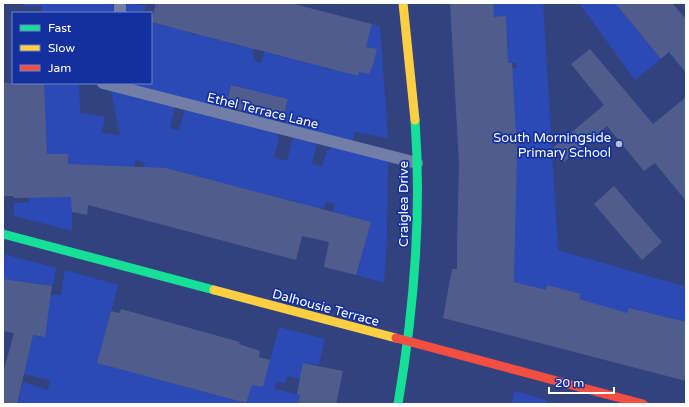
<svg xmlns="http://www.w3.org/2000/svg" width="689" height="407" font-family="'Varela Round',sans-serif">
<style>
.green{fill:#2b4ab5}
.building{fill:#505d8c}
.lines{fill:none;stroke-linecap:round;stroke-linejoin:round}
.lane{stroke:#727ea8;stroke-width:12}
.fast{stroke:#16e098;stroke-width:9}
.slow{stroke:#ffcf43;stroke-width:9}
.jam{stroke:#f24e42;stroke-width:9}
.poi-dot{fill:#b7bdd2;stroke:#13309e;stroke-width:1.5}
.labels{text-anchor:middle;stroke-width:3.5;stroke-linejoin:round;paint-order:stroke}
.street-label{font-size:13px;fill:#fff;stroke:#13309e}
.poi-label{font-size:13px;fill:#fff;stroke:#13309e;text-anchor:end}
</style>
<rect width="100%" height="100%" fill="#32427e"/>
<path class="green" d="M 24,3 L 113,3 L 114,13 L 42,13 L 42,6 L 24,6 Z
M 125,3 L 146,6 L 145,10 L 143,10 L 142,13 L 126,13 Z
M 493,3 L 543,3 L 558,250 L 686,287 L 686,323 L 624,325 L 576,311 L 580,294 L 547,286 L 542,302 L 531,287 L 514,282 L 460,257 L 515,258 L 515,247 L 506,247 L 507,172 L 517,172 L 512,68 L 517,68 L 517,63 L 508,63 L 496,47 L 508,46 L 507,34 L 495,34 L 506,17 L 494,17 Z
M 579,3 L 615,3 L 661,59 L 635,80 Z
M 177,14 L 188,22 L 185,31 L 196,35 L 200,20 L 211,28 L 208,37 L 219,40 L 223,26 L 233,34 L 231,44 L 241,46 L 245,32 L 256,39 L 253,49 L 254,61 L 261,63 L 268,38 L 278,45 L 276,55 L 287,58 L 291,44 L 302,51 L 299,61 L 310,64 L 314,50 L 325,57 L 323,68 L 333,70 L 337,56 L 349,63 L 347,73 L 358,76 L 359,72 L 369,74 L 377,49 L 366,47 L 372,24 L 380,27 L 388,138 L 355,132 L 352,141 L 287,125 L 283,118 L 288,100 L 277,97 L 271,120 L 248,115 L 254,91 L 232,85 L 225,109 L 122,83 L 151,83 L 151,23 L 173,28 Z
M 44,83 L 79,83 L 80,113 L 105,117 L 102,133 L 120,135 L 111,91 L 175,107 L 170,128 L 179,130 L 185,110 L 276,133 L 279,139 L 274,157 L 287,161 L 293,137 L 317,143 L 312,164 L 322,166 L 327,151 L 332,147 L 388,161 L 387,232 L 384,283 L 356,275 L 371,222 L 360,219 L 357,230 L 333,212 L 335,204 L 326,202 L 323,209 L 297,218 L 300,203 L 268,195 L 265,206 L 238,198 L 240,188 L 173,170 L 170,180 L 142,173 L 145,163 L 136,160 L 121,213 L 127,167 L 96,165 L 72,197 L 72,231 L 14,216 L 14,203 L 29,203 L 29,197 L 69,171 L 68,154 L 47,156 L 46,129 L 28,129 Z
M 3,254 L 56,268 L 53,286 L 3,279 Z
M 65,270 L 118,285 L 98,363 L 246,403 L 253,377 L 265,379 L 279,327 L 325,339 L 319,365 L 304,363 L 300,379 L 287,376 L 285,383 L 276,382 L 275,389 L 300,395 L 298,404 L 17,404 L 23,382 L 48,390 L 50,380 L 24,374 L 31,335 L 44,337 L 43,295 L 61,295 Z
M 514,391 L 546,400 L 546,404 L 512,404 Z"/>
<path class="building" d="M 156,3 L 290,3 L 372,24 L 366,47 L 377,49 L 373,65 L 369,74 L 359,72 L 358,76 L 151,22 Z
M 450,3 L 493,3 L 494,17 L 506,16 L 508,63 L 512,63 L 517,151 L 514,282 L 546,290 L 547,285 L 581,294 L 579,299 L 627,313 L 629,308 L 686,322 L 686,381 L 443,318 L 452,269 L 457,269 L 457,246 L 459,164 Z
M 615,3 L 672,3 L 686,19 L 686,73 L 669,52 L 661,59 Z
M 590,49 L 653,124 L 686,97 L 686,201 L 655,163 L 644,171 L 607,126 L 564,162 L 553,148 L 604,105 L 571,64 Z
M 3,83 L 44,83 L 47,154 L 68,154 L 68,164 L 166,168 L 371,222 L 356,275 L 324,267 L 329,242 L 302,236 L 296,260 L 88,205 L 87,215 L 72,212 L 71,197 L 14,198 L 13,196 L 3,196 Z
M 231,85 L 288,99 L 283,118 L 249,109 L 249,112 L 226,107 Z
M 614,186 L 662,242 L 642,260 L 594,204 Z
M 3,279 L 52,286 L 45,337 L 33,335 L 17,404 L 3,404 L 3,373 L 14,333 L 3,331 Z
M 121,309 L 240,342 L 239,344 L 260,351 L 259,357 L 270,360 L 263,387 L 252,385 L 246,403 L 97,363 L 111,311 L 120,313 Z
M 303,363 L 343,371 L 336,404 L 298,404 L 300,395 L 297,394 Z"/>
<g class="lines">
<path class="lane" d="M 120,3 L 120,13
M 103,83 L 417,163"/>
<path class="fast" d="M 3,234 L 214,290
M 398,404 C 414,310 422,215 415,120"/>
<path class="slow" d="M 403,3 L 415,120
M 214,290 L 396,338"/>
<path class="jam" d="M 396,338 L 643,404"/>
</g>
<circle class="poi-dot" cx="619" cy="144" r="4"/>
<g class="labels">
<g class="street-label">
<text transform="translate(263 110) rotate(14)" y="5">Ethel Terrace Lane</text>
<text transform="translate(403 204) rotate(-90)" y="5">Craiglea Drive</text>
<text transform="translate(326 307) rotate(15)" y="5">Dalhousie Terrace</text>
</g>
<g class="poi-label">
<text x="611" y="142">South Morningside<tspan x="611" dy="15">Primary School</tspan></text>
</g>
</g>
<rect width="689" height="407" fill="none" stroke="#ffffff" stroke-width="8"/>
<rect x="12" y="12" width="140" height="72" fill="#13309e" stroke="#7183c5"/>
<rect x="20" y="25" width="20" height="6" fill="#16e098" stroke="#7183c5"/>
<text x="48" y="32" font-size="12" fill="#ffffff">Fast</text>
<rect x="20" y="45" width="20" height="6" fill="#ffcf43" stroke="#7183c5"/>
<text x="48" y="52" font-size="12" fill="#ffffff">Slow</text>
<rect x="20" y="65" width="20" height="6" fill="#f24e42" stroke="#7183c5"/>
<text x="48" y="72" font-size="12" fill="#ffffff">Jam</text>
<path d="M549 387v6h65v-6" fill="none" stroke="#ffffff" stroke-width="2"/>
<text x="555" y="387" font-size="12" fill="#ffffff" stroke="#13309e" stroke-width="3" paint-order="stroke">20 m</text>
</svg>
